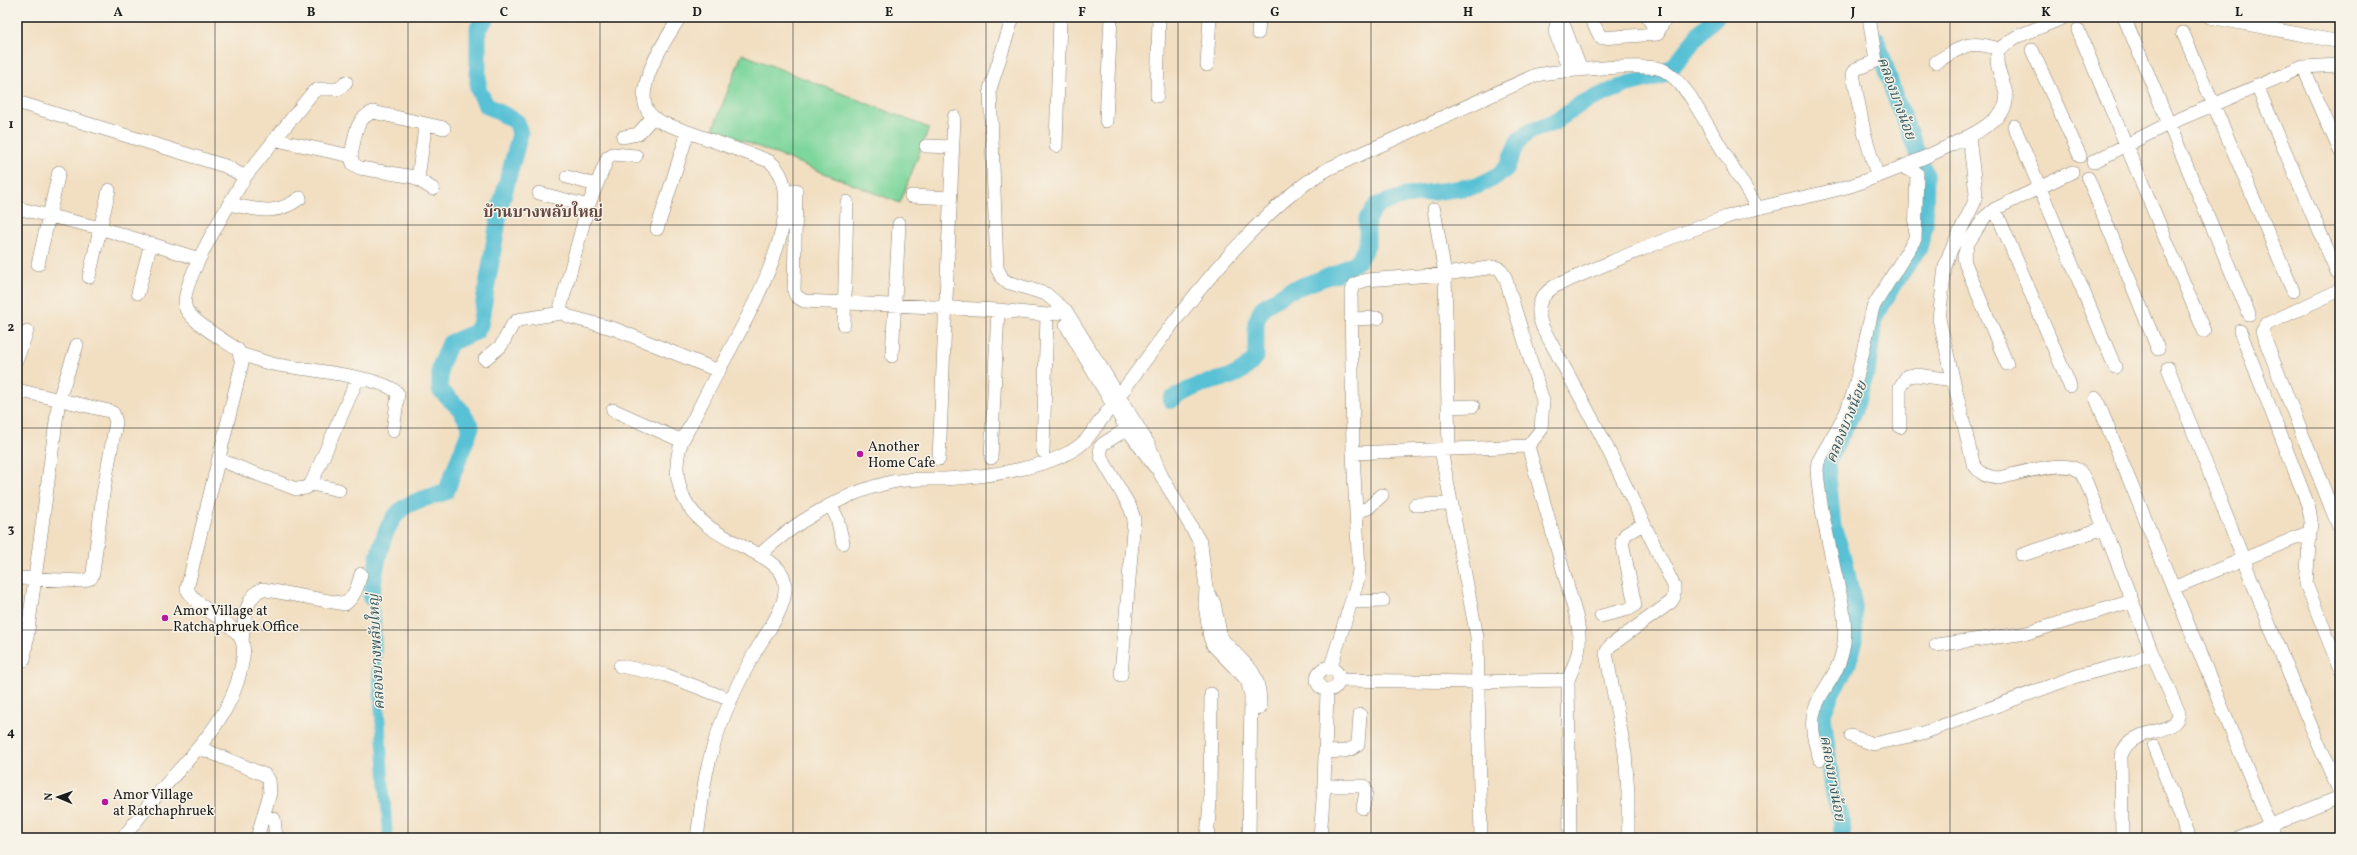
<svg xmlns="http://www.w3.org/2000/svg" width="2357" height="855" font-family="Vollkorn,'Noto Serif Thai',serif">
<style>
.green{fill:#7dd69b;stroke:#4c795c}
.lines{fill:none;stroke-linecap:round;stroke-linejoin:round}
.canal{stroke:#58c1d5;stroke-width:10}
.river{stroke:#58c1d5;stroke-width:17}
.minor-casing{stroke:#877e6f;stroke-width:14}
.minor{stroke:#fff;stroke-width:13}
.grid{fill:none;stroke:#1c1c1c;stroke-width:1;stroke-opacity:0.55}
.poi-dot{fill:#b5179e;stroke:#f7f3e8;stroke-width:1.5}
.labels{text-anchor:middle;stroke-width:3;stroke-linejoin:round;paint-order:stroke}
.poi-label{font-size:14px;fill:#1c1c1c;stroke:#f7f3e8;text-anchor:start}
.water-label{font-size:15px;font-style:italic;fill:#31565d;stroke:#f7f3e8}
.quarter-label{font-size:16px;font-weight:bold;fill:#65463f;stroke:#f7f3e8}
.neatline{fill:none;stroke:#1c1c1c;stroke-width:1.5}
.grid-label{font-size:13px;text-anchor:middle;font-weight:bold;fill:#1c1c1c}
</style>
<rect width="100%" height="100%" fill="#f7f3e8"/>
<filter id="ink" filterUnits="userSpaceOnUse"><feTurbulence type="fractalNoise" baseFrequency=".025" numOctaves="2"/><feDisplacementMap in="SourceGraphic" scale="8" xChannelSelector="R" yChannelSelector="G"/><feConvolveMatrix kernelMatrix="1 2 1 2 8 2 1 2 1" color-interpolation-filters="sRGB"/></filter>
<filter id="wash" filterUnits="userSpaceOnUse"><feTurbulence type="fractalNoise" baseFrequency=".012" numOctaves="4" result="noise"/><feDisplacementMap in="SourceGraphic" scale="16" xChannelSelector="R" yChannelSelector="G"/><feGaussianBlur stdDeviation="0.9" result="paint"/><feColorMatrix in="noise" values="0 0 0 0 0 0 0 0 0 0 0 0 0 0 0 0 0 1.4 0 .05"/><feComposite in="paint" operator="in"/></filter>
<g filter="url(#wash)">
<rect width="100%" height="100%" fill="#f2dfc2"/>
<path class="green" d="M 742,54 L 929,128 L 900,203 L 713,129 Z"/>
<g class="lines">
<path class="canal" d="M 371,598 L 376,619 L 377,670 L 388,838"/>
<path class="river" d="M 1171,400 C 1178,396 1185,391 1193,388 C 1219,376 1236,383 1256,357 L 1256,322 L 1262,308 L 1288,291 L 1338,273 L 1358,261 L 1367,245 L 1367,219 L 1377,205 L 1405,196 L 1477,186 L 1492,179 L 1506,169 L 1518,141 L 1530,131 L 1553,123 L 1582,103 L 1628,84 L 1660,76 L 1674,66 L 1700,32 L 1716,17
M 371,598 C 375,571 381,519 408,505 C 420,499 433,496 446,492 L 471,427 L 460,409 L 440,390 L 440,367 L 450,343 L 476,332 L 480,325 L 501,204 L 520,134 L 517,122 L 486,105 L 478,89 L 478,28 L 487,17
M 1842,838 L 1841,816 L 1832,789 L 1823,714 L 1832,692 L 1848,664 L 1854,640 L 1854,606 L 1844,558 L 1833,527 L 1827,462 L 1854,411 L 1868,367 L 1874,319 L 1894,284 L 1919,248 L 1925,225 L 1926,175 L 1894,94 L 1877,39"/>
</g>
</g>
<g filter="url(#ink)">
<g class="lines">
<defs>
<path id="minor" d="M 680,17 C 667,37 630,91 650,114 C 653,118 659,121 663,123 L 769,161 C 819,198 742,328 720,368 C 707,392 695,417 682,441 C 676,457 675,471 680,488 C 696,543 776,548 784,579 C 791,604 765,634 754,654 C 731,695 709,746 703,793 C 701,808 699,823 697,838
M 1013,17 L 990,89 L 997,268 L 1002,278 L 1007,282 L 1046,294 L 1066,311 L 1149,445 L 1161,475 L 1201,544 L 1206,589 L 1205,605 L 1210,637 L 1213,645 L 1247,680 L 1251,695 L 1249,838
M 1590,17 L 1601,38 L 1657,34 L 1666,17
M 1648,17 L 1657,34
M 1869,17 L 1876,61 L 1856,69 L 1853,74 L 1864,132 L 1877,175
M 2124,17 L 2249,314
M 2210,17 L 2340,42
M 2078,30 L 2204,331
M 1258,33 L 1259,17
M 2183,33 L 2293,291
M 2032,50 L 2080,156
M 1936,62 C 1964,46 1967,39 1999,49
M 1207,65 L 1210,17
M 2303,67 L 2340,151
M 1569,71 L 1555,31 L 1557,22 L 1564,26 L 1581,70
M 2257,86 L 2337,272
M 1157,96 L 1159,17
M 17,102 L 225,166 L 245,177 C 233,198 176,288 186,309 C 193,323 224,340 238,350 L 242,363 L 187,589 C 197,610 235,622 242,641 C 245,649 243,659 241,668 C 231,720 189,757 157,795 C 145,809 134,824 123,838
M 1106,121 L 1111,17
M 2014,126 L 2115,367
M 623,137 L 638,134 L 653,117
M 1969,137 L 1976,194 L 1974,203 L 1950,252 L 1945,267 L 1939,319 L 1973,463 C 1979,473 1986,477 1998,478 C 2015,475 2066,458 2079,471 C 2083,474 2085,480 2087,484 L 2152,653 L 2179,713 C 2175,739 2131,724 2121,756 L 2122,838
M 277,140 L 351,156 C 355,139 354,119 373,112 L 444,128
M 926,146 L 952,147
M 1056,146 L 1060,17
M 351,156 L 353,164 L 360,168 L 414,177 L 433,189
M 636,156 L 613,154 L 608,157 L 588,206 L 560,309 L 567,316 L 615,329 L 719,371
M 2093,162 L 2168,124 L 2303,67 L 2340,65
M 245,177 L 313,92 L 319,89 L 339,89 L 346,82
M 567,177 L 596,185
M 418,178 L 425,128
M 2088,178 L 2158,349
M 796,190 L 794,291 L 796,296 L 804,301 L 998,310 L 1047,315 L 1066,311
M 539,193 L 588,206
M 911,196 L 950,198
M 229,204 C 258,209 274,217 300,198
M 17,208 L 100,228 L 199,259
M 1995,209 L 2070,386
M 1434,210 L 1445,274 L 1449,450
M 657,229 L 688,132
M 38,264 L 59,172
M 89,277 L 109,190
M 2340,290 L 2267,324 L 2262,332 L 2340,530
M 138,293 L 151,243
M 1351,319 L 1378,318
M 844,324 L 847,202
M 1066,325 L 1127,429 L 1155,467
M 2240,331 L 2308,505 L 2311,520 L 2306,584 L 2340,669
M 240,354 C 251,357 261,361 272,364 C 296,369 387,376 398,394 L 393,431
M 892,356 L 899,224
M 17,359 L 27,331
M 485,359 L 501,346 L 513,324 L 518,320 L 561,313
M 2007,364 L 1965,263 L 1964,256 L 1968,243 L 1984,218 L 1995,209 L 2072,172
M 2168,368 C 2225,510 2278,654 2340,793
M 17,390 L 109,411 L 113,413 L 116,422 L 103,494 L 93,573 L 91,578 L 83,581 L 17,578
M 2096,398 L 2275,838
M 1449,407 L 1473,406
M 613,410 L 682,441
M 1900,427 L 1900,387 L 1907,376 L 1917,375 L 1953,380
M 1441,450 L 1477,637 L 1481,838
M 1043,451 L 1047,315
M 1353,453 L 1528,446
M 991,458 L 998,310
M 939,459 L 954,117
M 220,460 L 296,489 L 306,488 L 311,484 L 358,378
M 311,484 L 339,490
M 1415,505 L 1452,504
M 831,506 L 837,518 L 843,543
M 1357,512 L 1368,508 L 1382,495
M 2022,555 L 2104,528
M 759,556 C 790,525 842,494 884,484 C 904,478 925,479 945,479 C 983,477 1059,468 1086,440 C 1138,372 1185,301 1244,239 C 1270,212 1297,186 1330,168 L 1536,75 C 1557,71 1643,63 1661,69 C 1673,74 1682,86 1690,96 L 1757,207
M 2173,588 L 2310,532
M 1206,589 L 1214,603 L 1221,638 L 1252,671 C 1259,683 1260,694 1260,708
M 1351,602 L 1383,601
M 1601,616 L 1629,609 L 1635,605 L 1622,542 L 1626,534 L 1643,524
M 242,642 C 244,625 244,597 262,589 L 345,604 C 355,596 358,586 361,574
M 1936,645 L 2027,633 L 2132,601
M 24,660 L 59,399 L 77,345
M 620,666 L 666,675 L 731,700
M1317 679a11 11 0 1 1 22 0a11 11 0 1 1-22 0Z
M 1330,669 L 1357,583 L 1359,570 L 1353,453 L 1351,291 L 1355,284 L 1366,280 L 1445,274 L 1495,267 L 1500,269 L 1505,277 L 1543,401 L 1541,430 L 1528,446 L 1577,619 C 1582,648 1579,654 1568,680 L 1570,838
M 1121,675 L 1134,519 L 1130,507 L 1101,457 L 1100,447 L 1103,444 L 1136,423
M 1339,680 L 1476,682 L 1568,680
M 1851,736 L 1873,744 L 1923,733 L 2077,676 L 2135,661 L 2152,653
M 2154,747 L 2189,838
M 200,748 L 265,775 L 269,780 L 270,793 L 257,838
M 1325,752 C 1337,751 1350,753 1358,744 L 1360,715
M 1820,759 C 1796,695 1837,695 1844,643 C 1847,617 1840,593 1834,568 C 1827,535 1819,502 1817,469 L 1818,462 L 1846,413 L 1854,391 L 1873,307 L 1915,239 L 1917,173 L 1902,167
M 1324,786 L 1364,786 L 1366,792 L 1363,808
M 264,815 L 274,819 L 276,838
M 1207,838 L 1210,802 L 1211,694
M 1320,838 L 1324,786 L 1327,691
M 1628,838 L 1628,792 L 1625,753 L 1606,653 L 1610,646 L 1671,602 L 1674,597 L 1674,586 L 1601,435 L 1543,328 C 1535,309 1538,297 1555,286 C 1610,262 1667,238 1724,218 C 1765,204 1808,198 1850,186 C 1884,175 1918,161 1951,145 C 1967,137 1992,126 2003,110 C 2015,91 1990,70 1999,49 L 2016,37 L 2065,17
M 2239,838 L 2340,797"/>
</defs>
<use href="#minor" class="minor-casing"/>
<use href="#minor" class="minor"/>
</g>
</g>
<path class="grid" d="M 215,17 L 215,838M 408,17 L 408,838M 600,17 L 600,838M 793,17 L 793,838M 986,17 L 986,838M 1178,17 L 1178,838M 1371,17 L 1371,838M 1564,17 L 1564,838M 1757,17 L 1757,838M 1950,17 L 1950,838M 2142,17 L 2142,838M 17,225 L 2340,225M 17,428 L 2340,428M 17,630 L 2340,630"/>
<g class="poi-dot">
<circle cx="860" cy="454" r="4"/>
<circle cx="165" cy="618" r="4"/>
<circle cx="105" cy="802" r="4"/>
</g>
<g class="labels">
<g class="poi-label">
<text x="868" y="451">Another<tspan x="868" dy="16">Home Cafe</tspan></text>
<text x="173" y="615">Amor Village at<tspan x="173" dy="16">Ratchaphruek Office</tspan></text>
<text x="113" y="799">Amor Village<tspan x="113" dy="16">at Ratchaphruek</tspan></text>
</g>
<g class="water-label">
<text transform="translate(1897 98) rotate(70)" y="5">คลองบางน้อย</text>
<text transform="translate(1846 422) rotate(-68)" y="5">คลองบางน้อย</text>
<text transform="translate(376 652) rotate(-93)" y="5">คลองบางพลับใหญ่</text>
<text transform="translate(1833 778) rotate(80)" y="5">คลองบางน้อย</text>
</g>
<g class="quarter-label">
<text x="543" y="217">บ้านบางพลับใหญ่</text>
</g>
</g>
<rect width="2357" height="855" fill="none" stroke="#f7f3e8" stroke-width="44"/>
<g transform="translate(58 797) rotate(272)" stroke="#f7f3e8" stroke-width="3" paint-order="stroke">
<path d="M0-3L7 15L0 10L-7 15Z" fill="#1c1c1c"/>
<text y="-6" font-size="11" font-weight="bold" text-anchor="middle" fill="#1c1c1c">N</text>
</g>
<rect x="22" y="22" width="2313" height="811" class="neatline"/>
<g class="grid-label">
<text x="118" y="16">A</text>
<text x="311" y="16">B</text>
<text x="504" y="16">C</text>
<text x="697" y="16">D</text>
<text x="889" y="16">E</text>
<text x="1082" y="16">F</text>
<text x="1275" y="16">G</text>
<text x="1468" y="16">H</text>
<text x="1660" y="16">I</text>
<text x="1853" y="16">J</text>
<text x="2046" y="16">K</text>
<text x="2239" y="16">L</text>
<text x="11" y="128">1</text>
<text x="11" y="331">2</text>
<text x="11" y="533">3</text>
<text x="11" y="736">4</text>
</g>
</svg>
